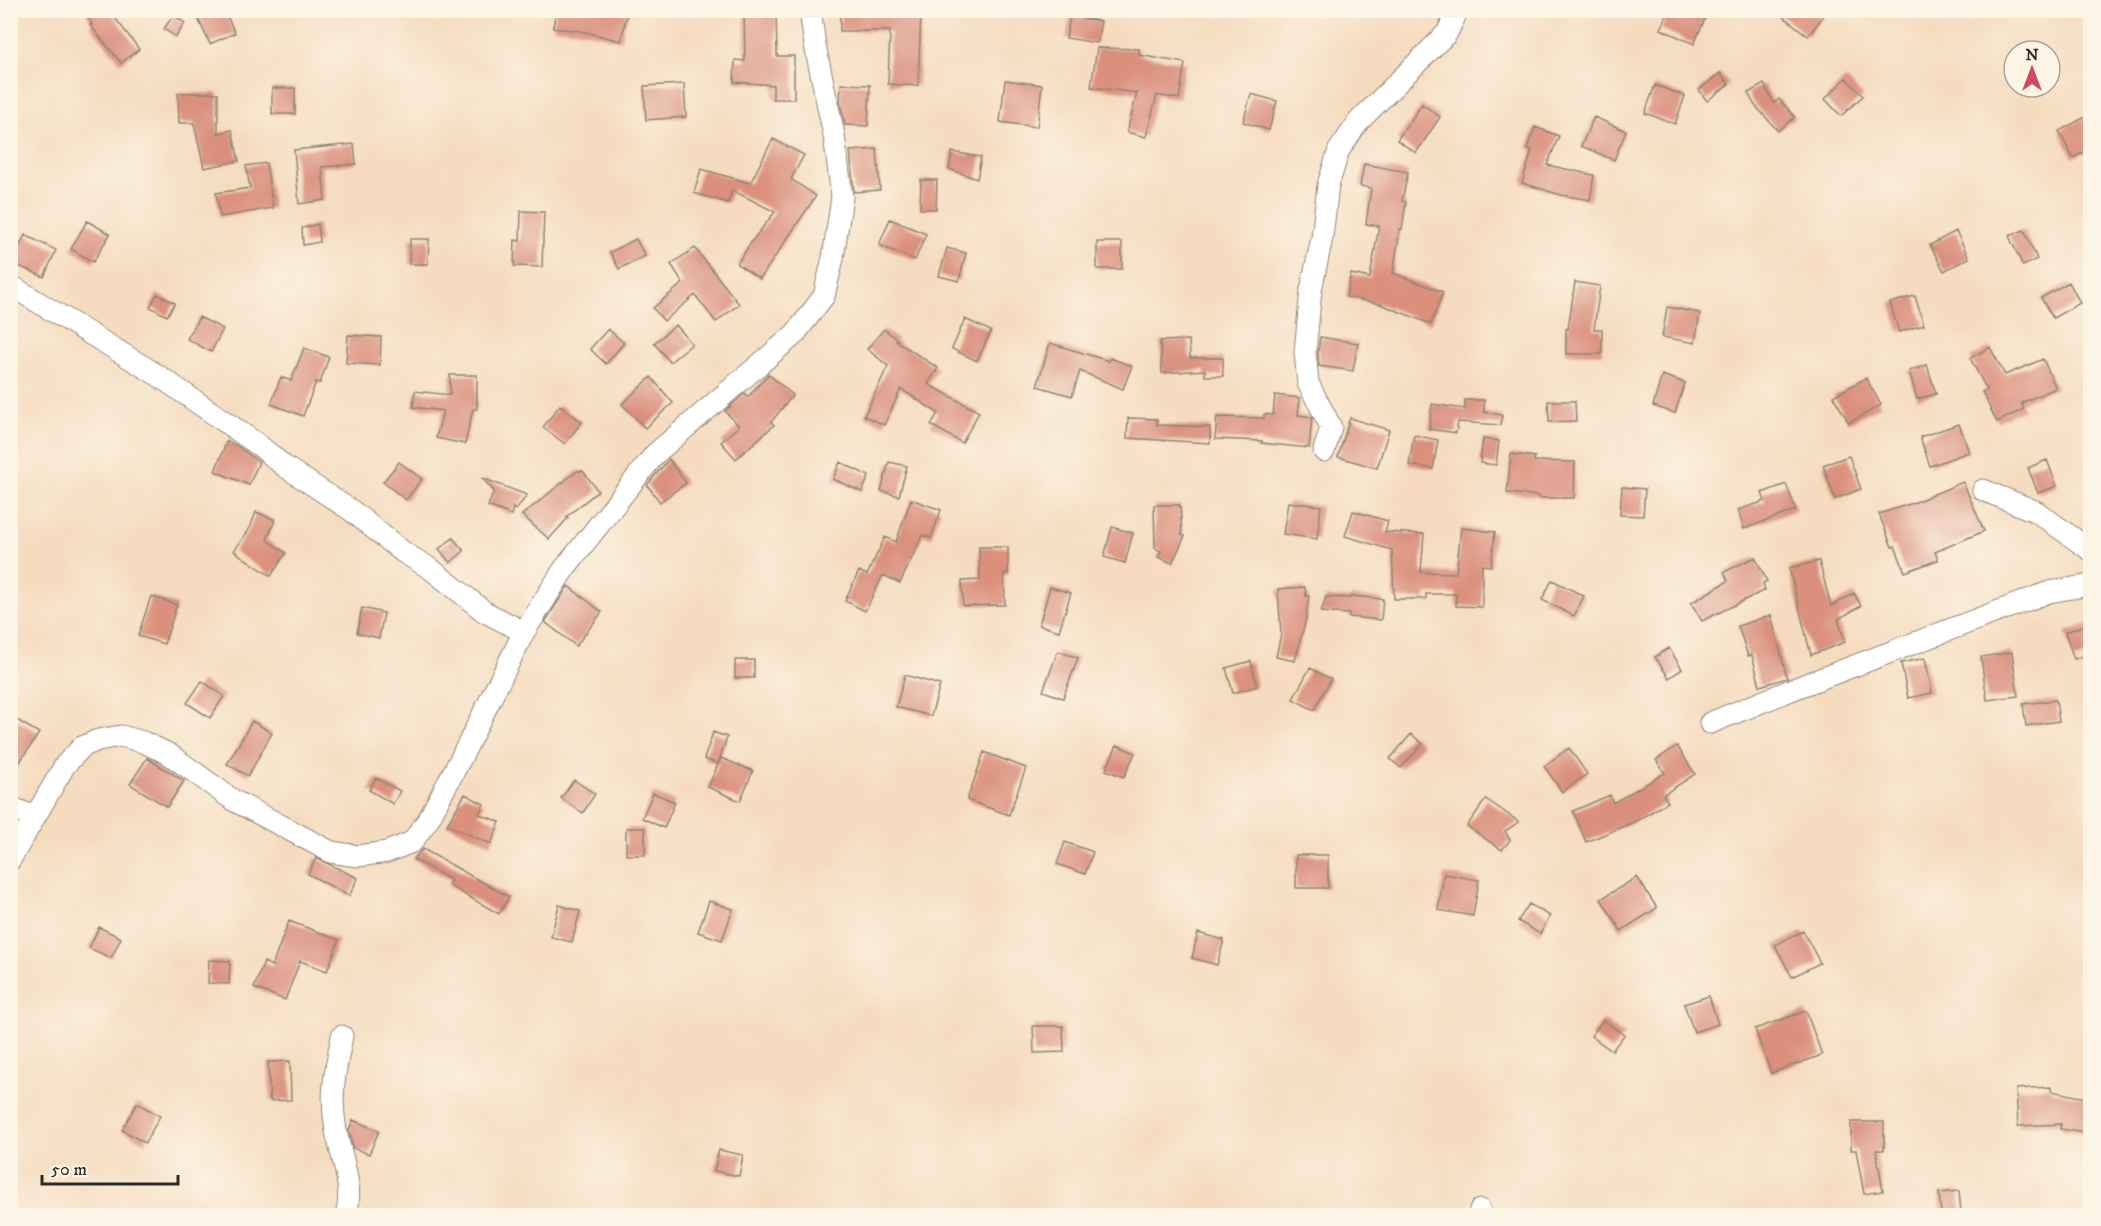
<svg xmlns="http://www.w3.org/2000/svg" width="2101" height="1226" font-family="'IM FELL DW Pica',serif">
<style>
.building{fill:#da907d}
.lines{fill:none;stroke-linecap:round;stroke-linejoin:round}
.street-casing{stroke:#908475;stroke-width:23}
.street{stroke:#fff;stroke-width:21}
</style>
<rect width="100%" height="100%" fill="#fcf5e5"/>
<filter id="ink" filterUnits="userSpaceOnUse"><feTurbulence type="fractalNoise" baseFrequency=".0167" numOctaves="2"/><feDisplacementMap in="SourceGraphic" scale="12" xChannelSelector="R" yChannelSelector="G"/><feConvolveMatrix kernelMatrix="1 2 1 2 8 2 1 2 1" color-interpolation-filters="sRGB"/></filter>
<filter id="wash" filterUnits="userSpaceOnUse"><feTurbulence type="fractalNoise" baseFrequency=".008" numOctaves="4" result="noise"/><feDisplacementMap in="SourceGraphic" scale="24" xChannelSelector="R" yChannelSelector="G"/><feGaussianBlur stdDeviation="1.35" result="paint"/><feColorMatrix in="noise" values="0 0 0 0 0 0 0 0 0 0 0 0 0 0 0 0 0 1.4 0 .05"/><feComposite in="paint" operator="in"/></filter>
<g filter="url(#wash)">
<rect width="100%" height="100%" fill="#f5dcbf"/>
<g id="blocks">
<path class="building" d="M 84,10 L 109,10 L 139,49 L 121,63 L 90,25 L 92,24 Z
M 194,10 L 224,10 L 235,33 L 210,44 Z
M 556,10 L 628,10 L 621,41 L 581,31 L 553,28 Z
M 744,10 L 776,10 L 777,56 L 794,56 L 794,99 L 773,99 L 773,85 L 734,82 L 735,60 L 745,61 Z
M 840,10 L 921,13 L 918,86 L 888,84 L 890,31 L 840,31 Z
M 1669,10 L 1699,10 L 1707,14 L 1694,44 L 1661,29 Z
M 1775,10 L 1828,10 L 1808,36 Z
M 173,15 L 185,23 L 176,37 L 164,29 Z
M 1070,17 L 1101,21 L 1097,43 L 1066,38 Z
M 1097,48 L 1139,49 L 1139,55 L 1185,63 L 1179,99 L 1157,95 L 1146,137 L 1127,132 L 1137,93 L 1091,87 Z
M 1720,73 L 1729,84 L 1707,101 L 1699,90 Z
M 1846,78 L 1863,96 L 1841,116 L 1825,99 Z
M 1005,80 L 1042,85 L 1037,127 L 1000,122 Z
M 684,84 L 686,117 L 646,120 L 644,86 Z
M 841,84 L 870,85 L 868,126 L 845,125 L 840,102 Z
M 1764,84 L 1774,103 L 1779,99 L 1795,117 L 1778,131 L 1754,104 L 1748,93 Z
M 1655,85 L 1685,96 L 1675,124 L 1645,113 Z
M 272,88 L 295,88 L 295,114 L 272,114 Z
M 178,93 L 218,93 L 218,133 L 232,130 L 239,161 L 204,168 L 194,123 L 179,123 Z
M 1251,94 L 1277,101 L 1269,130 L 1243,122 Z
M 1422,104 L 1440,117 L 1416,153 L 1397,140 Z
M 2091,114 L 2091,149 L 2073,158 L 2059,131 Z
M 1594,117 L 1626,131 L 1614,160 L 1581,146 Z
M 1535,127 L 1559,136 L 1547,165 L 1594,175 L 1590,200 L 1561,195 L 1522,183 L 1532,150 L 1527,148 Z
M 773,139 L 804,155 L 791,179 L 816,196 L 760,279 L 737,264 L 752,241 L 775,212 L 732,190 L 728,203 L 694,193 L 701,169 L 750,183 Z
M 354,144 L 356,164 L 322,167 L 325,200 L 299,204 L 294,150 Z
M 877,149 L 880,190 L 854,192 L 850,151 Z
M 952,152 L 981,157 L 977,179 L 949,169 Z
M 266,163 L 273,208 L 220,217 L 216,193 L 250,188 L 246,166 Z
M 1364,164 L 1408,172 L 1402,201 L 1406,202 L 1402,229 L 1400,229 L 1393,273 L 1443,292 L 1431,324 L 1380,304 L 1346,297 L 1351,274 L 1370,278 L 1379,226 L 1366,224 L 1371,188 L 1360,186 Z
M 921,180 L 937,180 L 936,209 L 920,209 Z
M 521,211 L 544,212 L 542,267 L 514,266 L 515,240 L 520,241 Z
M 890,219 L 926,234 L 915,260 L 879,245 Z
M 87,221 L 110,234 L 93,262 L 71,249 Z
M 318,224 L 320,242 L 303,245 L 302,228 Z
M 2024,230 L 2037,259 L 2023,266 L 2009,236 Z
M 1956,231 L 1969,258 L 1944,271 L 1930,245 Z
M 25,235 L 56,250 L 44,277 L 12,263 Z
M 410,239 L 429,239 L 428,264 L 409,264 Z
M 636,239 L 645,256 L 619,269 L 610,252 Z
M 1097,242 L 1122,242 L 1122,269 L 1097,269 Z
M 695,248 L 739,304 L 716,322 L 695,295 L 664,321 L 653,308 L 683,283 L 671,264 Z
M 947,248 L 966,253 L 959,281 L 939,276 Z
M 1575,282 L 1600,286 L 1594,329 L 1602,329 L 1602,354 L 1566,354 L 1566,329 L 1568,329 Z
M 2069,282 L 2080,303 L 2053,318 L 2041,298 Z
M 157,294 L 175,303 L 167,316 L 150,307 Z
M 1915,296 L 1924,325 L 1899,332 L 1890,303 Z
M 1667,307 L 1700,313 L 1695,343 L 1662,337 Z
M 199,317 L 223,329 L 211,352 L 187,339 Z
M 965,319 L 991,331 L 977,361 L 952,349 Z
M 676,325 L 692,344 L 670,362 L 654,343 Z
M 608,329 L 624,343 L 606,364 L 590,349 Z
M 884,329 L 898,340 L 896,341 L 938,368 L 928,384 L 979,412 L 962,443 L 931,425 L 938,413 L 901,389 L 884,425 L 864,416 L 888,366 L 867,349 Z
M 348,335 L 381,337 L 380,365 L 346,363 Z
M 1320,337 L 1358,343 L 1353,371 L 1319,366 L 1318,352 Z
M 1189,340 L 1190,358 L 1223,358 L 1223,376 L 1205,376 L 1205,370 L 1162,373 L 1160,341 Z
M 1050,343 L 1109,361 L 1110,358 L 1132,366 L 1123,389 L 1080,371 L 1072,396 L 1037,386 Z
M 1990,347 L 2005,375 L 2043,359 L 2056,388 L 2021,403 L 2024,409 L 1997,422 L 1982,392 L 1987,390 L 1970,358 Z
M 304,348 L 329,357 L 320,383 L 316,382 L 303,416 L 271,404 L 281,377 L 291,381 Z
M 1927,365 L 1936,394 L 1917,399 L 1909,371 Z
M 768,374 L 793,395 L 771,422 L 774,425 L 736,459 L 721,442 L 739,426 L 725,411 L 745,393 L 748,397 Z
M 450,375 L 477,375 L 477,409 L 473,409 L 465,444 L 436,438 L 443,411 L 413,407 L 415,391 L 450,395 Z
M 1662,375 L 1685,383 L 1675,413 L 1653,406 Z
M 651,377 L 673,403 L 645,428 L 622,404 Z
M 1866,378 L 1881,405 L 1849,423 L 1833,396 Z
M 1275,395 L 1300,398 L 1298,415 L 1311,417 L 1312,418 L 1309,448 L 1261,443 L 1262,441 L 1215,439 L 1217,417 L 1264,418 L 1264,414 L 1273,415 Z
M 1465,400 L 1484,400 L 1484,412 L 1502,415 L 1501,425 L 1458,422 L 1456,433 L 1429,429 L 1432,404 L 1465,409 Z
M 1548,401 L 1575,401 L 1576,421 L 1549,422 Z
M 560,405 L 582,422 L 565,444 L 543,427 Z
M 1128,418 L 1157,419 L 1157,425 L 1210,427 L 1210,443 L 1127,438 Z
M 1350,418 L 1389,430 L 1377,468 L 1338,457 Z
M 1959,424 L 1969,452 L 1930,466 L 1920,437 Z
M 1414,435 L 1438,440 L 1433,469 L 1409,465 Z
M 1483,439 L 1499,441 L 1496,465 L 1480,463 Z
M 227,441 L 237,446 L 259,462 L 249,485 L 215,471 Z
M 1511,454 L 1535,457 L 1534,461 L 1575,462 L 1574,498 L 1539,498 L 1539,496 L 1507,493 Z
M 1849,456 L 1861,489 L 1835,499 L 1823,465 Z
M 669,459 L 686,483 L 660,502 L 647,485 Z
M 2047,460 L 2057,486 L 2038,493 L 2028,468 Z
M 399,462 L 422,479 L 406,500 L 383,482 Z
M 840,462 L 869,476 L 862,492 L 833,479 Z
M 889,462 L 907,466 L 899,496 L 881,491 Z
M 577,471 L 583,471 L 598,491 L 566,517 L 568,518 L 549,539 L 522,515 Z
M 482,478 L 527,495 L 516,510 L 513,508 L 511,515 L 488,506 L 494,491 Z
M 1963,482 L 1984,531 L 1935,552 L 1938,560 L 1905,572 L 1895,546 L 1892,547 L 1879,514 L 1913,503 Z
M 1786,484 L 1796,510 L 1744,529 L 1738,510 L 1765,501 L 1762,493 Z
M 1622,487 L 1645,489 L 1643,516 L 1620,515 Z
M 911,499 L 941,510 L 931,538 L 923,535 L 900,583 L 883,575 L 865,611 L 845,601 L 859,571 L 867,575 L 885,537 L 896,542 Z
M 1288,502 L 1321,506 L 1317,539 L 1283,534 Z
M 1154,505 L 1180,505 L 1182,535 L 1185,536 L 1172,563 L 1158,557 L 1161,551 L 1155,548 Z
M 1353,511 L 1388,521 L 1385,532 L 1424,534 L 1421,572 L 1456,573 L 1461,528 L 1495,532 L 1491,566 L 1482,565 L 1482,607 L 1456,606 L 1456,594 L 1426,594 L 1426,599 L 1394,599 L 1392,550 L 1345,536 Z
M 256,512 L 275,520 L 267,540 L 286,553 L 271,576 L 234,551 L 250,528 Z
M 1112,527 L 1133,533 L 1125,563 L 1104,557 Z
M 453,538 L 464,551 L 450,563 L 439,549 Z
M 979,547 L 1008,547 L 1008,574 L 1004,574 L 1005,605 L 963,606 L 962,581 L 980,580 Z
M 1755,557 L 1767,581 L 1763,583 L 1765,590 L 1702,621 L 1691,603 L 1728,581 L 1724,572 Z
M 1819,561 L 1831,606 L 1854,593 L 1861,606 L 1838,619 L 1845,642 L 1811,655 L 1789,568 Z
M 1552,580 L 1584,596 L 1574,616 L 1542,600 Z
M 568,586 L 602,612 L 576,646 L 545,622 Z
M 1050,587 L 1071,593 L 1059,631 L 1039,625 Z
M 1305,587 L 1306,596 L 1309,596 L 1306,619 L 1295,661 L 1276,657 L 1281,634 L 1278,589 Z
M 151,596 L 177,605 L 164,644 L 138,636 Z
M 1351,596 L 1383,599 L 1381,620 L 1349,617 L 1349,614 L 1321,612 L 1326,597 L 1351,598 Z
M 362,608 L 384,613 L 379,638 L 357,633 Z
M 1771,615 L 1787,678 L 1760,686 L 1752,655 L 1748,656 L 1738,626 Z
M 2091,623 L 2091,654 L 2074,659 L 2065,632 Z
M 1669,648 L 1682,669 L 1669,678 L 1655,657 Z
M 1058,651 L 1078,658 L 1063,698 L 1043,691 Z
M 2012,652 L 2018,696 L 1987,700 L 1981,657 Z
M 1925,658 L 1932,693 L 1908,698 L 1901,663 Z
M 735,660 L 754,660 L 754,678 L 735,678 Z
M 1251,661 L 1257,686 L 1233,693 L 1226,668 Z
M 1310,668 L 1331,679 L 1314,710 L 1293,699 Z
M 905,675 L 940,685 L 931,716 L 896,707 Z
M 202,681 L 224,696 L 210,718 L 187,703 Z
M 2056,700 L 2059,721 L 2026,726 L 2023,704 Z
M 10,716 L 39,733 L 10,777 Z
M 252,721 L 272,733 L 248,776 L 227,764 Z
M 713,732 L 727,737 L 718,764 L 704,759 Z
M 1411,734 L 1423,744 L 1401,768 L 1390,759 Z
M 1117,745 L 1135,753 L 1124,777 L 1106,770 Z
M 1677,746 L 1695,774 L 1663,795 L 1668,802 L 1636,821 L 1586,842 L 1573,811 L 1610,795 L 1613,803 L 1665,773 L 1656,760 Z
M 1569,748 L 1587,774 L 1562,792 L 1544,766 Z
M 984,752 L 1026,768 L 1009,815 L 967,800 Z
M 147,758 L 184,781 L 167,807 L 130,784 Z
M 721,758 L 753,771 L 740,801 L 708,787 Z
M 376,778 L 400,791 L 393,804 L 369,790 Z
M 574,780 L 595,794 L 583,813 L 561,798 Z
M 653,793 L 675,802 L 664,828 L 642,818 Z
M 465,794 L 484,804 L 479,814 L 500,822 L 491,844 L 447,825 Z
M 1486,799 L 1519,822 L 1505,831 L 1510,840 L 1502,850 L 1467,826 Z
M 626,828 L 645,828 L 645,855 L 626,855 Z
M 1065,842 L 1093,852 L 1085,874 L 1057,864 Z
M 423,849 L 509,897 L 499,914 L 448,885 L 451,880 L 413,859 Z
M 1296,855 L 1328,855 L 1328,888 L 1296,888 Z
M 316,858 L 358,878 L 349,896 L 308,874 Z
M 1444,874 L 1479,880 L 1473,916 L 1438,910 Z
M 1637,877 L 1657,908 L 1621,931 L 1601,899 Z
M 709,901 L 733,909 L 722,940 L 698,932 Z
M 1529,904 L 1550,916 L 1540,934 L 1518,921 Z
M 559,905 L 580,911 L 572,942 L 551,937 Z
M 289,921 L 339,940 L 327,971 L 300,961 L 285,1000 L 254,988 L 264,962 L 272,966 Z
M 99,927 L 121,938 L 111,958 L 89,948 Z
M 1803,931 L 1820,963 L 1792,977 L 1775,945 Z
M 1198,933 L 1224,940 L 1217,965 L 1192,958 Z
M 209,960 L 230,961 L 229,984 L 208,983 Z
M 1709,996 L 1718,1024 L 1694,1032 L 1684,1004 Z
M 1806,1011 L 1822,1055 L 1771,1073 L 1755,1029 Z
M 1603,1020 L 1624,1035 L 1612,1051 L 1591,1036 Z
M 1033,1026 L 1063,1026 L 1064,1052 L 1034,1053 Z
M 290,1061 L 291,1100 L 270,1101 L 268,1062 Z
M 2051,1087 L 2051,1091 L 2091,1099 L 2091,1134 L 2060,1129 L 2061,1124 L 2018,1126 L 2016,1089 Z
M 137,1103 L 160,1116 L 145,1143 L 122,1130 Z
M 353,1120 L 379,1131 L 369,1154 L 353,1148 L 349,1130 Z
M 1851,1122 L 1884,1122 L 1884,1150 L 1876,1150 L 1883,1191 L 1864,1194 L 1856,1150 L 1851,1150 Z
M 719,1150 L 743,1155 L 739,1176 L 714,1171 Z
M 1959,1191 L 1961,1212 L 1941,1214 L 1939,1193 Z"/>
</g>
</g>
<g filter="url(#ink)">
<use href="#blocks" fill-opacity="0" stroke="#908475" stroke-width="1.5"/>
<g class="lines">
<defs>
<path id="street" d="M 10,285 L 159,376 L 260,446 L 284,466 L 352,511 L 403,552 L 431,569 L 485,612 L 524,632
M 1324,451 L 1331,427 L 1308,383 L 1305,352 L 1311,290 L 1322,238 L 1328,185 L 1339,150 L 1359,121 L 1447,33 L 1458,10
M 1983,490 L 2037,512 L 2090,550
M 1710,723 L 1796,688 L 2049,592 L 2090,585
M 10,807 L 35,817
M 10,860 L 65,765 L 82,747 L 98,740 L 121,736 L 143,742 L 169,754 L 233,800 L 331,852 L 358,856 L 387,852 L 412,842 L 428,820 L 462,756 L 524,632 L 564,569 L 655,454 L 795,334 L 824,296 L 833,258 L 842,197 L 834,135 L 815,45 L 810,10
M 342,1036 C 336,1068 330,1091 335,1124 C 339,1155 355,1184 346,1216
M 1480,1210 L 1482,1216"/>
</defs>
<use href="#street" class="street-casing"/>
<use href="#street" class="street"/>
</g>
</g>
<rect width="2101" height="1226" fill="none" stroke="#fcf5e5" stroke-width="36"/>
<g transform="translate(2032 69)"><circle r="28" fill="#fcf5e5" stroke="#a8a49b" stroke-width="1.5"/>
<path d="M0-4.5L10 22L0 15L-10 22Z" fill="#d1495b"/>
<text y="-9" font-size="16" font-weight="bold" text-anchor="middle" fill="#2b2b2b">N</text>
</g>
<path d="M42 1175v9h136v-9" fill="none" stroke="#2b2b2b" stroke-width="3"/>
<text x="51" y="1175" font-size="18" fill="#2b2b2b" stroke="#fcf5e5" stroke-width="4.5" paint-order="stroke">50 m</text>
</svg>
